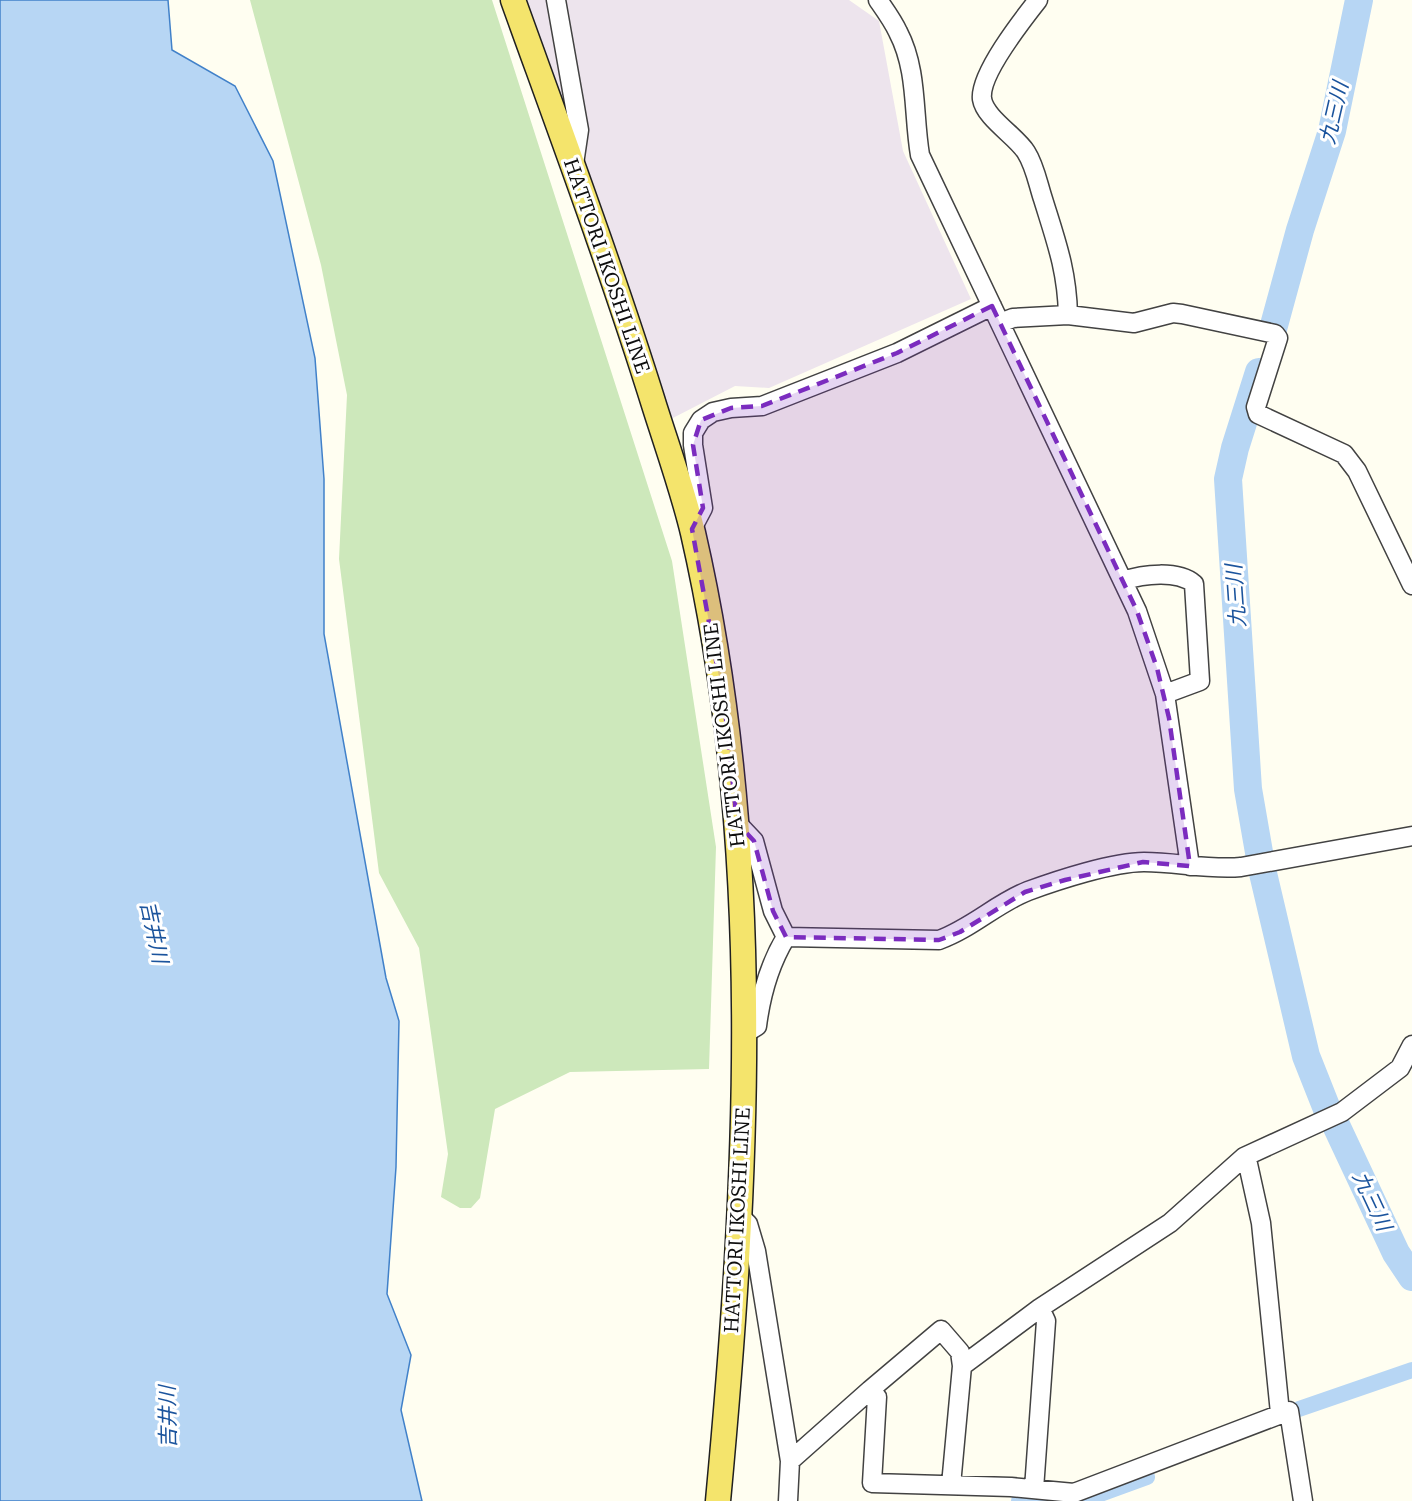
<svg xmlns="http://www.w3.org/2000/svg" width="1412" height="1501" font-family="'Roboto Serif','Noto Sans JP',serif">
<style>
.industrial{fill:#ede4ed}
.green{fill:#cde8bb}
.water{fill:#b7d6f4;stroke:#4181c9;stroke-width:1.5}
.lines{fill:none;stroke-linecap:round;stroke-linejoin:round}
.canal{stroke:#b7d6f4;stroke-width:16}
.river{stroke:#b7d6f4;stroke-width:28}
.minor-casing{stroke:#424242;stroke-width:21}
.major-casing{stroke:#202020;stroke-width:27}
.minor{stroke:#fff;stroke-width:18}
.major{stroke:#f4e46c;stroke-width:24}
.marked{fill:#7b2cbf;fill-opacity:0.2;stroke:#7b2cbf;stroke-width:4.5;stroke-dasharray:12 8;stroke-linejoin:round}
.labels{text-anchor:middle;stroke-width:6;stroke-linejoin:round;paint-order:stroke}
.street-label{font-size:20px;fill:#0f0f0f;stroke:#fff}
.water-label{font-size:21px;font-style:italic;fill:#1b549d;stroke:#fff}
</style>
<rect width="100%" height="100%" fill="#fffef1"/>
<path class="industrial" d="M 524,0 L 849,0 L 879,21 L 903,151 L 971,299 L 769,388 L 735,386 L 669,420 Z"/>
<path class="green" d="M 250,0 L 492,0 L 672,561 L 716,847 L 709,1069 L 570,1072 L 495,1109 L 480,1198 L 471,1208 L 460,1208 L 441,1197 L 448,1154 L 419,948 L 379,873 L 339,559 L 347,395 L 321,265 Z"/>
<path class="water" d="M 0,0 L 168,0 L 172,50 L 235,86 L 273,161 L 315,358 L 324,479 L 324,634 L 386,978 L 399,1021 L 396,1167 L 387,1294 L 411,1355 L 401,1410 L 422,1501 L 0,1501 Z"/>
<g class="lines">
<path class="canal" d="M 1299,1409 L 1412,1370
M 1019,1501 L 1045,1501
M 1081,1501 L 1147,1477"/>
<path class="river" d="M 1273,329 L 1300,230 L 1332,131 L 1359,0
M 1259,372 L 1235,448 L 1228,479 L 1248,789 L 1260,858
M 1262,869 L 1306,1056 L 1329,1114
M 1335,1123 L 1396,1253 L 1412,1277"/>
<defs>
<path id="minor" d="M 556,0 L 579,130 L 574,164
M 878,0 C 885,10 893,21 898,32 C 918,70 913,114 920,155 L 1137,611 L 1165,694 L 1190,866
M 1038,0 C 1023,19 979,75 982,99 C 985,118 1016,136 1026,152 C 1035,166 1038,184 1043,199 C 1056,241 1067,270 1068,315 L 1134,323 L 1173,313 L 1182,314 L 1275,334 L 1278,338 L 1256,407 L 1258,414 L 1344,454 L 1357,471 L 1412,585
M 1000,323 L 1013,318 L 1068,315
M 692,529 L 703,508 L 693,445 L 693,433 L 701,420 L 713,412 L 731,408 L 762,406 L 897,353 L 992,306
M 1123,581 C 1143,574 1178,570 1194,584 L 1200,681 L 1165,694
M 737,823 L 754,841 L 773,911 L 786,937
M 786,937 L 939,940 C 972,928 997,903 1028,891 C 1058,880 1113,862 1144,862 C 1177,862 1207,870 1241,867 L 1412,836
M 744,1034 L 757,1026 C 761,994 769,965 786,937
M 1244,1157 L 1248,1164 L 1261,1223 L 1280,1413
M 740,1216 L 748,1224 L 756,1251 L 790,1461 L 788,1501
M 962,1366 L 1040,1308 L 1170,1223 L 1244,1157 L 1342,1112 L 1400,1068 L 1412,1045
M 870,1390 L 941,1330 L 960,1352 L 962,1366 L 951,1485
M 790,1461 L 870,1390 L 877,1397 L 872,1483 L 1011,1487 L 1074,1493 L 1289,1411 L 1303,1501
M 1034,1489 L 1046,1321 L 1040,1308"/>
<path id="major" d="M 513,0 C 562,136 612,270 655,408 C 668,449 683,491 693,533 C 766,851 748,1179 718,1501"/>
</defs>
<use href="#minor" class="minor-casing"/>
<use href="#major" class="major-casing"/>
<use href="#minor" class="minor"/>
<use href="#major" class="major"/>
</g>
<path class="marked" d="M 992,306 L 1137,611 L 1157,668 L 1169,718 L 1190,866 L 1143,862 L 1065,880 L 1025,892 L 960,932 L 939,940 L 786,937 L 773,911 L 754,841 L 737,823 L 725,710 L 692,529 L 703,508 L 693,445 L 701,420 L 731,408 L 762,406 L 897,353 Z"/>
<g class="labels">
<g class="street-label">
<text transform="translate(607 266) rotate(71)" y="7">HATTORI IKOSHI LINE</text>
<text transform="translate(724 735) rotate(-97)" y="7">HATTORI IKOSHI LINE</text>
<text transform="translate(737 1220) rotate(-87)" y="7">HATTORI IKOSHI LINE</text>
</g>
<g class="water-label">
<text transform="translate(1334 113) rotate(-77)" y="7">九三川</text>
<text transform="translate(1236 596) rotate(-94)" y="7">九三川</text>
<text transform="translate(154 932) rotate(78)" y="7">吉井川</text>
<text transform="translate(1372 1201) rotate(65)" y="7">九三川</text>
<text transform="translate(168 1417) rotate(-91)" y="7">吉井川</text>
</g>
</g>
</svg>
